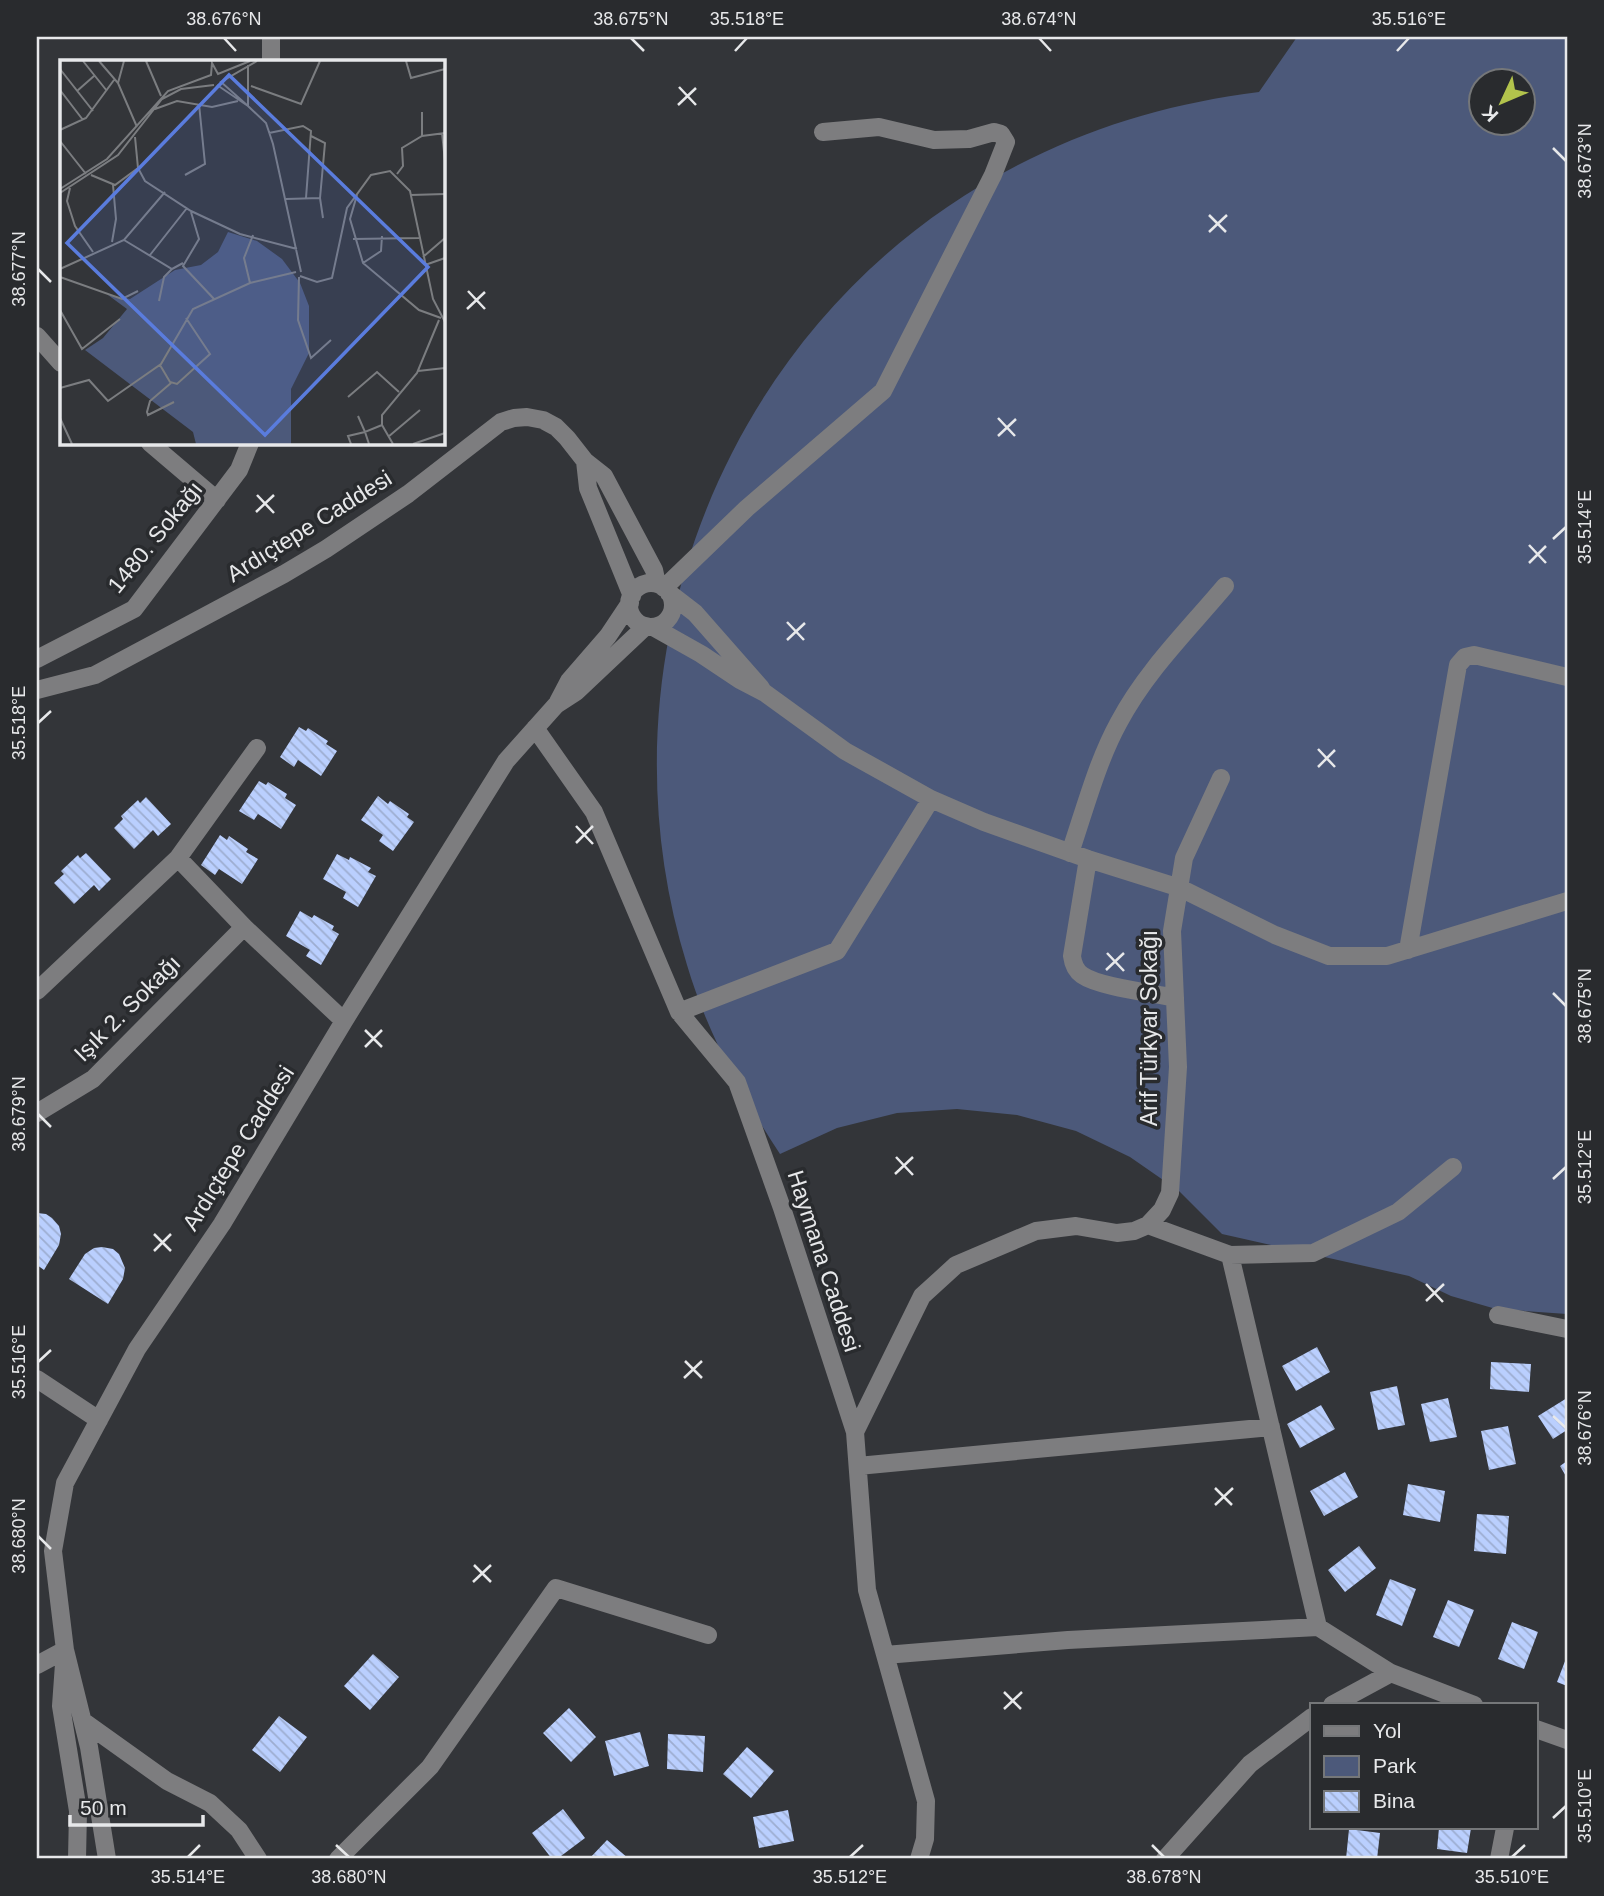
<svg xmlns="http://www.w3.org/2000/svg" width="1604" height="1896" font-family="Arial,sans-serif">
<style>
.green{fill:#4c597a;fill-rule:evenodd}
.building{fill:url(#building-back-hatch)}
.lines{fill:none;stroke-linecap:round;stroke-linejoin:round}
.minor{stroke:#7d7d7f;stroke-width:18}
.ticks{fill:none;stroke:#e7e8ea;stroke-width:2.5}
.labels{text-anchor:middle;stroke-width:7;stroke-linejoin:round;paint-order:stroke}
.street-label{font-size:23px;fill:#e7e8ea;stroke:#292b2e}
.inset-road{fill:none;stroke:#7b7d80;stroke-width:2}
.view{fill:#5a7cdd;fill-opacity:0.15;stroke:#5a7cdd;stroke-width:3.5}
.inset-edge{fill:none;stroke:#e7e8ea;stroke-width:3.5}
.neatline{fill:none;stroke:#e7e8ea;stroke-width:2.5}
.ticks-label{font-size:18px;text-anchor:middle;fill:#e7e8ea}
</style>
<defs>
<pattern id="building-back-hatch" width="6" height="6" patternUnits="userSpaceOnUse" patternTransform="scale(1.75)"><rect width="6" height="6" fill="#bacffe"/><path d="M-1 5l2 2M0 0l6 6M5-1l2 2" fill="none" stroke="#9dadd0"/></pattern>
</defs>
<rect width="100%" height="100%" fill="#333539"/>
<path class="green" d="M 1297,37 L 1567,37 L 1567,1314 L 1496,1309 L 1451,1296 L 1409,1276 L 1222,1234 L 1179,1191 L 1130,1157 L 1076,1131 L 1017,1115 L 957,1109 L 897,1113 L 837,1128 L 780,1154 C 741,1095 707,1032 687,965 C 590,652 733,303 1030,159 C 1103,123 1179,102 1259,92 ZM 1482,80 L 1524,80 L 1524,122 L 1482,122 Z"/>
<path class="building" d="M 299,727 L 306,731 L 308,728 L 328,741 L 326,744 L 337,751 L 321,776 L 298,760 L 294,767 L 280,757 Z
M 259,781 L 266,785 L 268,782 L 287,794 L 285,798 L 296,805 L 281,829 L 258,814 L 254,820 L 239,811 Z
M 378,796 L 388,804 L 390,801 L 409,814 L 407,817 L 414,822 L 393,851 L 379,841 L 383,835 L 361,820 Z
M 146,797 L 171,824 L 158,836 L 153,830 L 134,849 L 114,828 L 123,819 L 121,816 L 138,800 L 140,803 Z
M 220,835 L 227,840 L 229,836 L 248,849 L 246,852 L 258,859 L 242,884 L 219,869 L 215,875 L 201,865 Z
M 86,853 L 111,879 L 99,891 L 94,885 L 74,904 L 54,883 L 64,874 L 61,871 L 78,855 L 80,858 Z
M 337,854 L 349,860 L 350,857 L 371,868 L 368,872 L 376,876 L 358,907 L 343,898 L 346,892 L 323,879 Z
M 300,911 L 312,918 L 314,915 L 334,926 L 332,930 L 339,934 L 321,965 L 306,956 L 310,950 L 286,936 Z
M 37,1213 L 46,1214 L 52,1218 L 59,1226 L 61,1234 L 59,1245 L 44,1270 L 37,1265 Z
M 102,1247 L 113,1249 L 119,1254 L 125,1268 L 123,1279 L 108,1304 L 69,1279 L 85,1254 L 94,1248 Z
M 1317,1347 L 1330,1372 L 1296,1391 L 1282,1366 Z
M 1491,1362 L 1531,1364 L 1529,1392 L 1490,1389 Z
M 1397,1386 L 1405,1425 L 1378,1430 L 1370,1392 Z
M 1448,1398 L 1457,1437 L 1430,1442 L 1421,1404 Z
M 1567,1398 L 1567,1430 L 1553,1439 L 1538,1416 Z
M 1321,1405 L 1335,1429 L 1300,1448 L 1287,1424 Z
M 1508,1426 L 1516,1464 L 1489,1470 L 1481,1431 Z
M 1567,1461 L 1567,1478 L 1560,1466 Z
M 1345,1472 L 1358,1497 L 1324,1516 L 1310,1491 Z
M 1408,1484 L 1445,1491 L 1440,1522 L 1403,1515 Z
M 1477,1514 L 1509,1516 L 1506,1554 L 1474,1551 Z
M 1359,1546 L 1376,1568 L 1345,1592 L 1328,1570 Z
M 1390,1579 L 1416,1589 L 1402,1626 L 1376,1615 Z
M 1448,1600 L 1474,1610 L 1459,1647 L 1433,1637 Z
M 1512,1622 L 1538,1632 L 1524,1669 L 1498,1659 Z
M 373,1654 L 399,1677 L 370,1710 L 344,1686 Z
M 1567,1656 L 1567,1686 L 1557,1682 Z
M 569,1708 L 596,1737 L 571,1762 L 543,1733 Z
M 279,1716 L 307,1737 L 280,1772 L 252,1750 Z
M 640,1732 L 649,1766 L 614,1776 L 605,1741 Z
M 668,1734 L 705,1736 L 703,1772 L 667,1769 Z
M 747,1747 L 774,1771 L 751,1798 L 723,1774 Z
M 563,1809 L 585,1838 L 557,1859 L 552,1859 L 532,1833 Z
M 788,1810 L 794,1841 L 759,1848 L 753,1817 Z
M 1439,1828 L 1471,1828 L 1467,1853 L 1437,1849 Z
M 1349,1829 L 1380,1833 L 1377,1859 L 1346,1859 Z
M 607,1840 L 629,1859 L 589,1859 Z"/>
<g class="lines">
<path class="minor" d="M 271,37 L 271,61
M 37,336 L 61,363
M 150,443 L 217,500
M 585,461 L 588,488 L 632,596
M629 605a22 22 0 1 1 44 0a22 22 0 1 1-44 0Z
M 664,588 L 747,508 L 883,391 L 993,175 L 1006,142 L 1001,134 L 994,132 L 969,139 L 934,140 L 879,127 L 823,132
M 669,593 L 695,613 L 761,688
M 653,627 L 701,654 L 740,680 L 765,693 L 845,751 L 931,799 L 984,822 L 1088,859 L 1180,888 L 1275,935 L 1329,956 L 1387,956 L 1567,901
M 37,659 L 134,609 L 239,470 L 250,443
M 37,690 L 95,675 L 284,574 L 326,549 L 408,494 L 501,422 L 514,418 L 527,417 L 543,420 L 556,427 L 567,438 L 585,461 L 604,476 L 654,570 L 657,584
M 558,702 L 569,681 L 608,636 L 630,603
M 535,728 L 594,812 L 679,1012 L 737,1082 L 782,1208 L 855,1432 L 867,1590 L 926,1801 L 925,1839 L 919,1859
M 257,748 L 178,858 L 244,927 L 344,1021
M 1070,853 C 1085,809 1097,762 1119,722 C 1146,671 1188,630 1225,586
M 1088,859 L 1072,956 C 1073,964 1075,970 1082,975 C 1099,987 1153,993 1175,998
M 1408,950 L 1458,665 L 1465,657 L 1474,655 L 1567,677
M 37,991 L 178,858
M 679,1012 L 837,951 L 931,799
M 37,1113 L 93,1079 L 244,927
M 1148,1225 L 1230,1255 L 1318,1627
M 1230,1255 L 1313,1253 L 1398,1212 L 1453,1167
M 1498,1315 L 1567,1329
M 37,1379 L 99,1420
M 855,1432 L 922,1296 L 956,1265 L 1036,1231 L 1076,1226 L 1117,1233 L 1134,1231 L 1148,1225 L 1162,1210 L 1170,1193 L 1178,1067 L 1172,931 L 1184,858 L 1221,778
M 858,1466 L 1271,1427
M 885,1655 L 1068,1640 L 1318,1627 L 1391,1673 L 1474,1705
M 37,1665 L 65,1650 L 53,1551 L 65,1483 L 137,1349 L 222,1224 L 344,1021 L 506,761 L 556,705 L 576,692 L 646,626
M 1332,1705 L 1391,1673
M 83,1721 L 167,1781 L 210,1803 L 239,1830 L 258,1859
M 1536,1729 L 1567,1740
M 77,1859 L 78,1811 L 61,1706 L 65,1650 L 89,1747 L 107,1859
M 338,1859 L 430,1767 L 556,1588 L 708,1635
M 1165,1859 L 1250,1764 L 1312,1717
M 1499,1859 L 1505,1828"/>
</g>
<path class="ticks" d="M 224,38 L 236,51M 631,38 L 644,51M 1039,38 L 1051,51M 735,51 L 747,38M 1397,51 L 1409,38M 679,87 L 696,105M 678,105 L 696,88M 1553,148 L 1566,161M 1209,215 L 1226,232M 1209,232 L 1227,215M 38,269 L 51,282M 468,291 L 485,309M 467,309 L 485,292M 998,418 L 1015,436M 998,436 L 1016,419M 257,495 L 274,513M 256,512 L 274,495M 1553,539 L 1566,527M 1529,545 L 1546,563M 1529,563 L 1546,546M 787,622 L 804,640M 787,640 L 805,623M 38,723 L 51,711M 1318,749 L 1335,767M 1318,767 L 1335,750M 576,826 L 593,844M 576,843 L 593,826M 1107,953 L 1124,971M 1106,970 L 1124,953M 1553,993 L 1566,1006M 365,1030 L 382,1047M 365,1047 L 382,1030M 38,1114 L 51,1127M 896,1157 L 913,1175M 895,1174 L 913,1157M 1553,1179 L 1566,1167M 154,1234 L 171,1251M 154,1251 L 171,1234M 1426,1284 L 1443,1302M 1426,1301 L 1444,1284M 685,1361 L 702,1378M 38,1362 L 51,1350M 684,1378 L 702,1361M 1553,1416 L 1566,1428M 1215,1488 L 1232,1505M 1215,1505 L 1233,1488M 38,1536 L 51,1549M 474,1565 L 491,1582M 473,1582 L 491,1565M 1004,1692 L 1021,1709M 1004,1709 L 1022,1692M 1553,1818 L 1566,1806M 336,1845 L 349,1857M 1152,1845 L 1164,1857M 188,1857 L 200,1845M 850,1857 L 863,1845M 1512,1857 L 1525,1845"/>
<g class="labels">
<g class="street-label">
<text transform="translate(309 526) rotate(-32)" y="8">Ardıçtepe Caddesi</text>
<text transform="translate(155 537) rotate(-51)" y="8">1480. Sokağı</text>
<text transform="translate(127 1008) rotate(-45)" y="8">Işık 2. Sokağı</text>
<text transform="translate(1149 1028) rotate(-90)" y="8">Arif Türkyar Sokağı</text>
<text transform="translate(238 1148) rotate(-58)" y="8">Ardıçtepe Caddesi</text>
<text transform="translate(824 1261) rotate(72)" y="8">Haymana Caddesi</text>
</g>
</g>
<g transform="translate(60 60)">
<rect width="385" height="385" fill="#333539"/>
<path d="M 168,172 L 197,181 L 222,199 L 240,223 L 249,246 L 249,293 L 231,329 L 231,384 L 136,384 L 133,372 L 25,290 L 43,278 L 67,249 L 48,235 L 70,239 L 115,210 L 141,205 L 158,192 Z" fill="#4c597a"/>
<path class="inset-road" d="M 23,1 L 47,31M 39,1 L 58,23 L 77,67M 86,1 L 101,36M 346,1 L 351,18 L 385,9M 188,5 L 188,46 L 206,63 L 213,84 L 241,212M 0,9 L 33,51M 58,23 L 64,1M 157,25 L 188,46 L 161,22 L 197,1M 191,26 L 241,44 L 260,1M 0,30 L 23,60M 17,31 L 34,16M 95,49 L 117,41 L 152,47 L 178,41M 0,70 L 26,58 L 54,20M 209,73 L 243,66 L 251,71 L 246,138M 382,73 L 385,101M 251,76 L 265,83 L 260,138M 362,76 L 362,52M 75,77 L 78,108 L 85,121 L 131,151 L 180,174 L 237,189M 0,81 L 26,114M 337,114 L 343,106 L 342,88 L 362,76 L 385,73M 31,115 L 55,125 L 78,108M 125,115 L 145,104 L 139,44M 10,128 L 7,141 L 15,166 L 33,192M 0,129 L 47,99 L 108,31 L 151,15 L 152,3 L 158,14 L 190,1M 0,133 L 58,95 L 102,39 L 121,29 L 154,25M 297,135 L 290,159 L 303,203 L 359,250 L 381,258M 351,135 L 385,134M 226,139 L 260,138 L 263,158M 131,152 L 139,179 L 123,206 L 155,240M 293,179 L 359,178M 64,180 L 112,209 L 123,203M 52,182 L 56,159 L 53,125M 90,195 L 127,148M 363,197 L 385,178M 303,203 L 321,191 L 322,176M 365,205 L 385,198M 0,209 L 64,180 L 105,132M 240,216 L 257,222 L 272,218 L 287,148 L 311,115 L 330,111 L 350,131 L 373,239 L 385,262M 0,217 L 62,239 L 78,231M 239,217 L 238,260 L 251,298 L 271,280M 190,223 L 184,198 L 193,175M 99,241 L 104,217 L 112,209M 0,250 L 22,289 L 60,259M 100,305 L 110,322 L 117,324 L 150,294 L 126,258M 358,311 L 385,308M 111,323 L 90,341 L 87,352 L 88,355 L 114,342M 0,328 L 29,320 L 48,341 L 101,304 L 133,249 L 190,223 L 236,212M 288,337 L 317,312 L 339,332M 298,356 L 305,372 L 322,365M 0,358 L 12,384M 328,377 L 360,350M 291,384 L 288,376 L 305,372 L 309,384M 333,384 L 322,365 L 322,355 L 357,313 L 379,260M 353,384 L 385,373"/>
<path class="view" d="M 169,15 L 368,207 L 205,375 L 7,183 Z"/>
<rect width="385" height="385" class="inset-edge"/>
</g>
<rect width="1604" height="1896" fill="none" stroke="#292b2e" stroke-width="77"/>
<rect x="1310" y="1703" width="228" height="126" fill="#292b2e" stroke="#757779" stroke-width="2"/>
<rect x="1324" y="1726" width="35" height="10" fill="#7d7d7f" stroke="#757779" stroke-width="2"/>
<text x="1373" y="1738" font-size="21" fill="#e7e8ea">Yol</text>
<rect x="1324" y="1756" width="35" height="21" fill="#4c597a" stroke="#757779" stroke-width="2"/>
<text x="1373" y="1773" font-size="21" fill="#e7e8ea">Park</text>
<rect x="1324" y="1791" width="35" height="21" fill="url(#building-back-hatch)" stroke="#757779" stroke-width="2"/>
<text x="1373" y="1808" font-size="21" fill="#e7e8ea">Bina</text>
<g transform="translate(1502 102) rotate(226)"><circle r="33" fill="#292b2e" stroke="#757779" stroke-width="2"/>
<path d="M0-5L12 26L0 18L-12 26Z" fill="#b2c34c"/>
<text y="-10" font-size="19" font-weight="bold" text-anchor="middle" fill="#e7e8ea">K</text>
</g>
<path d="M70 1815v10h133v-10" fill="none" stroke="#e7e8ea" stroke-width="3.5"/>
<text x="80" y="1815" font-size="21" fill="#e7e8ea" stroke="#292b2e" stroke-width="5" paint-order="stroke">50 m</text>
<rect x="38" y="38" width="1528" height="1819" class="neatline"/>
<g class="ticks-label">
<text x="224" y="25">38.676°N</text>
<text x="631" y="25">38.675°N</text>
<text x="747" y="25">35.518°E</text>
<text x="1039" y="25">38.674°N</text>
<text x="1409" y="25">35.516°E</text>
<text transform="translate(1585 161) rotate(-90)" y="6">38.673°N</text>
<text transform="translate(19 269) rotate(-90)" y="6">38.677°N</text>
<text transform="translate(1585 527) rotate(-90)" y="6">35.514°E</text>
<text transform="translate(19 723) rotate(-90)" y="6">35.518°E</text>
<text transform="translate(1585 1006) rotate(-90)" y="6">38.675°N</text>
<text transform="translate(19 1114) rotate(-90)" y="6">38.679°N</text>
<text transform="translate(1585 1167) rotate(-90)" y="6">35.512°E</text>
<text transform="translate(19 1362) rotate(-90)" y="6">35.516°E</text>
<text transform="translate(1585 1428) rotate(-90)" y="6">38.676°N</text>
<text transform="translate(19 1536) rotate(-90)" y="6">38.680°N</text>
<text transform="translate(1585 1806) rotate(-90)" y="6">35.510°E</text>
<text x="188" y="1883">35.514°E</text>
<text x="349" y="1883">38.680°N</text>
<text x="850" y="1883">35.512°E</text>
<text x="1164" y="1883">38.678°N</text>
<text x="1512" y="1883">35.510°E</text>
</g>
</svg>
